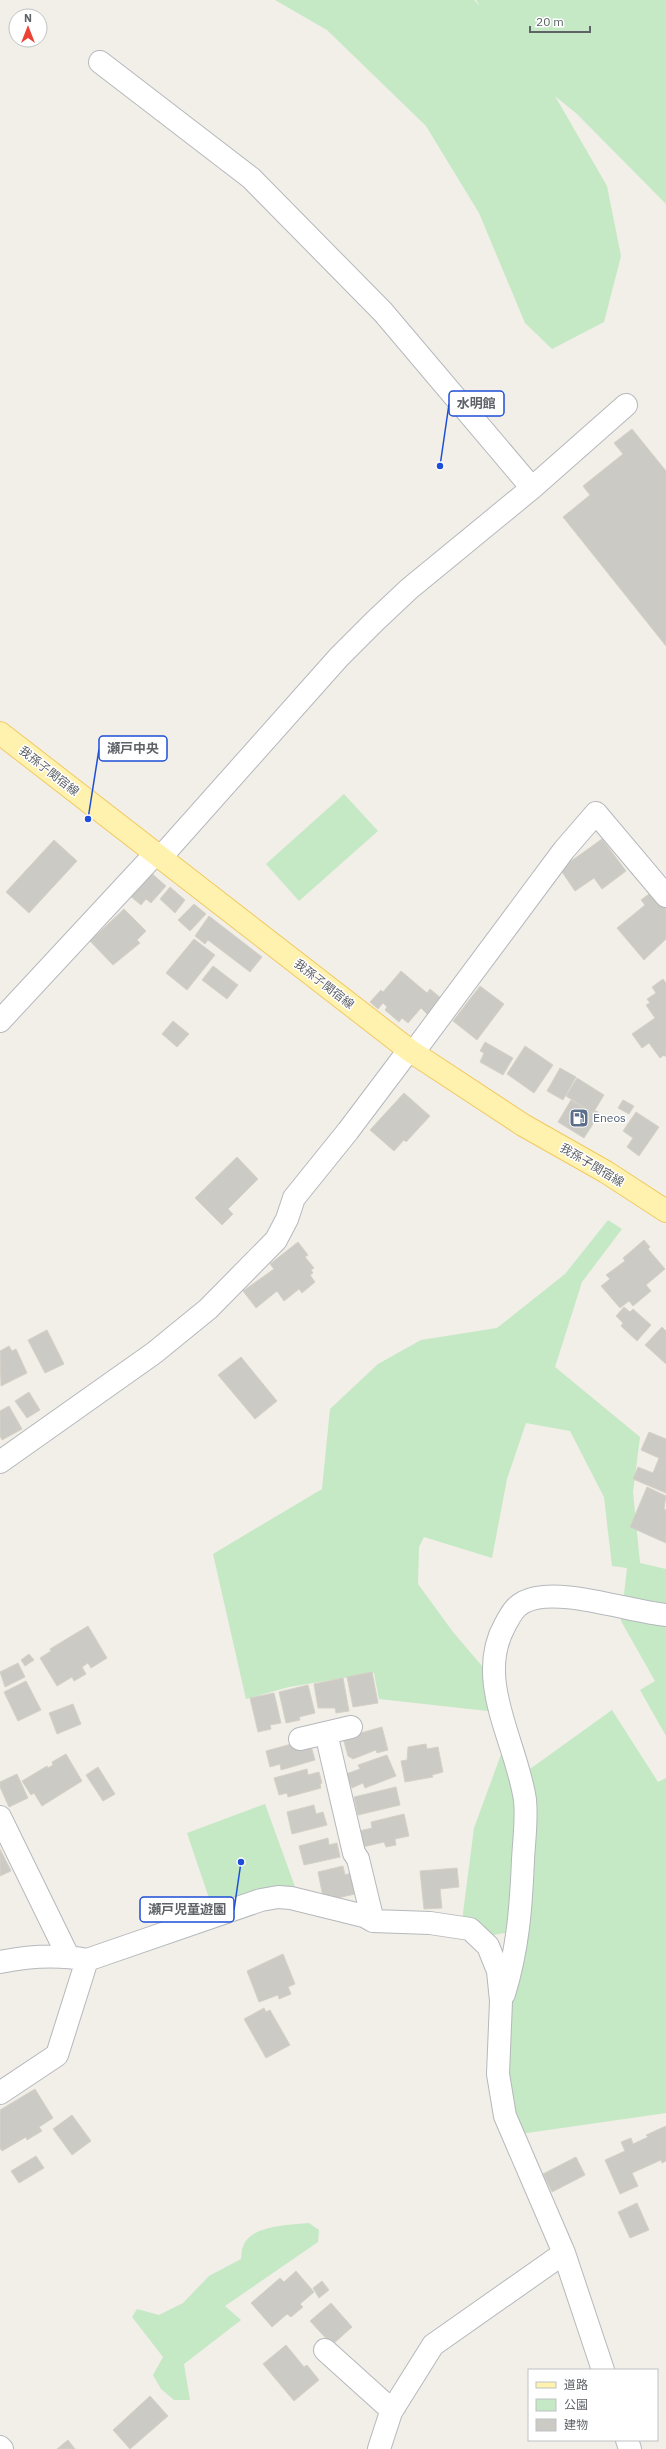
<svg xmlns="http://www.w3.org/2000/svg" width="666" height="2449" font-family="'IBM Plex Sans','Noto Sans JP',sans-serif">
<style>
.green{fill:#c5e8c5}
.building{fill:#cccac5;stroke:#d6d1c6}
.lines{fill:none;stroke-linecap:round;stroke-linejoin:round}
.minor-casing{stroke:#b5b8bc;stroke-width:24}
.major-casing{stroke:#f2c960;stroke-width:24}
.minor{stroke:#fff;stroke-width:22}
.major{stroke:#fff2af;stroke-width:22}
.labels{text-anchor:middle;stroke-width:3;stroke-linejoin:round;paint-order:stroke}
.street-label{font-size:12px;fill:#5f6368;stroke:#fff}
.service-label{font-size:12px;fill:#4e5e75;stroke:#fff;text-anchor:start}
.leader{fill:none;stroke:#1d4ed8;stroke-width:1.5}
.callout-dot{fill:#1d4ed8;stroke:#fff;stroke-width:1.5}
.callout{fill:#fff;stroke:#1d4ed8;stroke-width:1.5}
.callout-label{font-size:13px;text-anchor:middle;font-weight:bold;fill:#5f6368}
</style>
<rect width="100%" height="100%" fill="#f1efe8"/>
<path class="green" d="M 275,0 L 474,0 L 480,6 L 476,0 L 666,0 L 666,204 L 577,114 L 555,96 L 607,186 L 621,256 L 604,322 L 552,349 L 525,323 L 479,213 L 426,126 L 327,30 Z
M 344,794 L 378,831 L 299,901 L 266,864 Z
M 608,1220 L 622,1229 L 582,1282 L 555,1367 L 640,1437 L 633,1492 L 640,1563 L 666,1569 L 666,1736 L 640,1690 L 655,1681 L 621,1621 L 627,1568 L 612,1566 L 604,1497 L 570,1431 L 526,1423 L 507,1479 L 492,1558 L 424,1537 L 419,1547 L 418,1584 L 453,1632 L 488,1673 L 497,1712 L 379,1699 L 374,1673 L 289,1687 L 246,1699 L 213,1554 L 322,1489 L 330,1409 L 378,1364 L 421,1340 L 497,1328 L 565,1274 Z
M 612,1710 L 658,1782 L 666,1778 L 666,2113 L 520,2134 L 506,2074 L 523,1774 Z
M 503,1749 L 516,1780 L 515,1931 L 488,1936 L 462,1921 L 474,1828 Z
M 265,1804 L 298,1895 L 213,1910 L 187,1833 Z
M 309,2223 L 319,2230 L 318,2242 L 225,2306 L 241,2320 L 184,2364 L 190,2400 L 174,2400 L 161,2389 L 153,2375 L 163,2357 L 132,2317 L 137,2309 L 159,2315 L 183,2303 L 209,2276 L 241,2259 C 242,2255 241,2250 243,2247 C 249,2225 291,2225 309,2223 Z"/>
<path class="building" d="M 632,429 L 666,471 L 666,646 L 563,517 L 590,495 L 583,486 L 623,454 L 614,443 Z
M 602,839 L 626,871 L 602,889 L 594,878 L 575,891 L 560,869 Z
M 54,840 L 77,861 L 29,913 L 6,892 Z
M 149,871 L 166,886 L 151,903 L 146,899 L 141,905 L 129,895 Z
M 170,887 L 185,900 L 175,913 L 160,899 Z
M 653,891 L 666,906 L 666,939 L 644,960 L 617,928 L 645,905 L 641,900 Z
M 194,904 L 206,914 L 190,931 L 178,920 Z
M 124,909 L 146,931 L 137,940 L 140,943 L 113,965 L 90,941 Z
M 209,916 L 262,957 L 250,972 L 208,940 L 205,944 L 195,936 Z
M 194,939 L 215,955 L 187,990 L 166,973 Z
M 213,966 L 238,985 L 227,999 L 202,980 Z
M 401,971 L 427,993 L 430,989 L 442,999 L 428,1015 L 421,1008 L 408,1023 L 402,1018 L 399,1022 L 385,1010 L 387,1007 L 383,1003 L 378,1009 L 370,1002 L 381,990 L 383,992 Z
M 663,979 L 666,983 L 666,1057 L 664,1055 L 660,1058 L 649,1043 L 642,1048 L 632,1034 L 655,1018 L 646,1005 L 650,1003 L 647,999 L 656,993 L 652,987 Z
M 480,986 L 504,1004 L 477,1040 L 453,1021 Z
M 173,1021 L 189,1034 L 177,1047 L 162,1034 Z
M 485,1042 L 513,1058 L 503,1075 L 480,1062 L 484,1053 L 480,1051 Z
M 525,1046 L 553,1065 L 534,1093 L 507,1074 Z
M 560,1068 L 576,1077 L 563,1100 L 547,1091 Z
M 577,1078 L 604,1095 L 593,1113 L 566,1096 Z
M 404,1093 L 430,1116 L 406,1142 L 404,1140 L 394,1151 L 370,1130 Z
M 571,1100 L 593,1113 L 594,1110 L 600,1113 L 584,1138 L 558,1122 Z
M 623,1100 L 634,1106 L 629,1114 L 618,1108 Z
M 636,1112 L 659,1127 L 639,1156 L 627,1147 L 633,1138 L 623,1131 Z
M 237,1157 L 258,1179 L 228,1209 L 233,1214 L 222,1225 L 195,1198 Z
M 644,1240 L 650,1247 L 648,1249 L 665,1269 L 646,1285 L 651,1291 L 633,1306 L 629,1301 L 620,1308 L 601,1286 L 610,1279 L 606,1275 L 625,1261 L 623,1258 Z
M 298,1242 L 308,1255 L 305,1257 L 314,1268 L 311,1270 L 313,1273 L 310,1275 L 315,1282 L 302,1293 L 299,1289 L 284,1301 L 277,1291 L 256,1308 L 243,1291 L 274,1269 L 270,1264 Z
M 624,1307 L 630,1312 L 633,1309 L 651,1325 L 637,1341 L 621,1326 L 623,1323 L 616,1316 Z
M 662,1327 L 666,1331 L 666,1364 L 645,1345 Z
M 47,1330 L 64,1364 L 45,1373 L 28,1340 Z
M 9,1346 L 12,1351 L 16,1349 L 27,1373 L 1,1386 L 0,1351 Z
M 241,1357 L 277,1401 L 255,1419 L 218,1375 Z
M 29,1392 L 40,1410 L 27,1418 L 15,1401 Z
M 9,1406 L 22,1429 L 2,1440 L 0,1436 L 0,1411 Z
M 649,1432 L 666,1439 L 666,1493 L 633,1479 L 638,1467 L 653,1473 L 659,1458 L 641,1450 Z
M 647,1487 L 666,1496 L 664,1509 L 666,1510 L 666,1543 L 630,1527 Z
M 88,1626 L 107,1658 L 91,1668 L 88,1663 L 82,1667 L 86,1674 L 74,1681 L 72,1677 L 57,1686 L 40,1658 L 51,1651 L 50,1649 Z
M 29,1654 L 34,1660 L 25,1666 L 21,1660 Z
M 18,1663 L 25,1677 L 5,1687 L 0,1672 Z
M 372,1672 L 378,1703 L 353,1707 L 347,1677 Z
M 343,1678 L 349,1711 L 336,1713 L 335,1708 L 318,1708 L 314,1684 Z
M 26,1681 L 41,1710 L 18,1721 L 4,1692 Z
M 308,1685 L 315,1713 L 299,1717 L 300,1720 L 286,1723 L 279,1692 Z
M 274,1693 L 281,1723 L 270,1725 L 271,1729 L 258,1732 L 250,1698 Z
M 73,1704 L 81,1724 L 57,1734 L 49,1713 Z
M 382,1727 L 388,1750 L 377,1753 L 376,1750 L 353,1759 L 348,1756 L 343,1738 Z
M 295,1743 L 296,1750 L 311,1746 L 315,1760 L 281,1770 L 280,1764 L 270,1767 L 266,1751 Z
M 426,1744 L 427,1749 L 438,1747 L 443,1772 L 432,1775 L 433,1777 L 405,1782 L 401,1761 L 407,1760 L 408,1747 Z
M 66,1754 L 82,1781 L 42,1806 L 34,1793 L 31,1795 L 22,1781 L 47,1766 L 48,1768 L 53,1765 L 52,1762 Z
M 387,1755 L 396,1776 L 365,1788 L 363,1783 L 352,1788 L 346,1774 L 360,1769 L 358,1765 Z
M 98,1767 L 115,1794 L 103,1801 L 86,1775 Z
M 307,1769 L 308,1775 L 319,1772 L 322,1783 L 320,1784 L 321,1788 L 288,1797 L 287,1793 L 279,1795 L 274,1778 Z
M 17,1774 L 28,1798 L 9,1807 L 0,1787 L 0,1782 Z
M 396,1787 L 400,1805 L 358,1815 L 354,1797 Z
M 314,1805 L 316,1814 L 323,1812 L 327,1825 L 292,1834 L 287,1812 Z
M 404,1814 L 409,1836 L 395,1839 L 396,1845 L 386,1847 L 384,1842 L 363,1847 L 359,1831 L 372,1828 L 371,1822 Z
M 328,1838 L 329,1845 L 337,1843 L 340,1857 L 304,1865 L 299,1846 Z
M 0,1849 L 11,1871 L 0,1876 Z
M 343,1866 L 345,1875 L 351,1873 L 355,1894 L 333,1899 L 332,1895 L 323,1897 L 318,1872 Z
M 457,1868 L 459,1887 L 440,1889 L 442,1908 L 424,1909 L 420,1871 Z
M 283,1954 L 295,1984 L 288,1987 L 291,1994 L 279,1999 L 278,1995 L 259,2002 L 247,1971 Z
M 264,2008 L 266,2012 L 270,2010 L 290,2045 L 266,2058 L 244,2019 Z
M 35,2089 L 53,2118 L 39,2127 L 42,2131 L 27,2140 L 26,2137 L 2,2151 L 0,2148 L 0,2110 Z
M 72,2115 L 91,2141 L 72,2155 L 53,2129 Z
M 666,2126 L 666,2161 L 662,2163 L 661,2160 L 632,2173 L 638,2186 L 620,2194 L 605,2160 L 625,2151 L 621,2142 L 631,2138 L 633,2144 L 648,2137 L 646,2135 Z
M 36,2156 L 44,2168 L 19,2183 L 11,2171 Z
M 576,2157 L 585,2175 L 552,2192 L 543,2174 Z
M 637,2203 L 649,2230 L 630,2238 L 618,2212 Z
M 296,2271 L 314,2292 L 300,2304 L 303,2307 L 291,2317 L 287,2314 L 272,2327 L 251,2303 L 280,2278 L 284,2282 Z
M 322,2281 L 329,2290 L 319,2298 L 313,2288 Z
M 331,2303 L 352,2327 L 332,2345 L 310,2321 Z
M 286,2345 L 304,2367 L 307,2365 L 319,2380 L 294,2401 L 263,2364 Z
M 150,2396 L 168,2416 L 130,2449 L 113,2430 Z
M 68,2440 L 75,2449 L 57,2449 Z"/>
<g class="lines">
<defs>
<path id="minor" d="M 100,62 L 251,178 L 383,312 L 532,488
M 161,857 L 339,657 L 375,621 L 409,589 L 532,488 L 626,405
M 0,1021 L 156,853
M 413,1053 L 564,850 L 596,813 L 666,896
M 0,1462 L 154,1353 L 208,1309 L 276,1240 L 287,1219 L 294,1198 L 348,1131 L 409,1050
M 326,1733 L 354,1853 L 358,1859 L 373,1921
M 300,1739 L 351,1727
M 0,1817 L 68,1956
M 0,1962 C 30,1956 57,1954 87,1960 L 261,1900 L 278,1897 L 291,1898 L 364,1916 L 373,1921 L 430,1923 L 470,1929 L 488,1946 L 498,1971 L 501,2001 L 498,2074 L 505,2116 L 564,2253 L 603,2370
M 504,1994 C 518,1949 521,1907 523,1860 C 524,1840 527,1820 525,1800 C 517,1743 474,1680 505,1625 C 510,1616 514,1607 524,1602 C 556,1585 630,1612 666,1615
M 0,2093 L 57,2055 L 87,1960
M 325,2350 L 386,2405 L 395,2406
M 627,2440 L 630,2449
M 0,2447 L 2,2449
M 379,2449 L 391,2412 L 433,2345 L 564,2253"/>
<path id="major" d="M 0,733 L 409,1050 L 523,1125 L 606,1172 L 666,1211"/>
</defs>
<use href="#minor" class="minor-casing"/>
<use href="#major" class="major-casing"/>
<use href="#minor" class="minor"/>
<use href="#major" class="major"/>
</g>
<defs>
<symbol id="fuel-square" viewBox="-11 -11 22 22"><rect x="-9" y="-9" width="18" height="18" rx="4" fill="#5c6f8a" stroke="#fff"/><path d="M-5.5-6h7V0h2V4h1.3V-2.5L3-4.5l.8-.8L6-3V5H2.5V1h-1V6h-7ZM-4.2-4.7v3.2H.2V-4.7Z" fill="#fff"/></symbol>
</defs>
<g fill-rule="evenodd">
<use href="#fuel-square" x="568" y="1107" width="22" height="22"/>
</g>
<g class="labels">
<g class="street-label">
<text transform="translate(49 771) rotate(38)" y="4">我孫子関宿線</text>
<text transform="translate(324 984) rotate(38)" y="4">我孫子関宿線</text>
<text transform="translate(592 1165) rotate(31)" y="4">我孫子関宿線</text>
</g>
<g class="service-label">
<text x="593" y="1122">Eneos</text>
</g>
</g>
<path class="leader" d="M440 466L449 404M88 819L99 749M241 1862L234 1910"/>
<g class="callout-dot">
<circle cx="440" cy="466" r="4"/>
<circle cx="88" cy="819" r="4"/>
<circle cx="241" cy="1862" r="4"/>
</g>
<g class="callout">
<rect x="449" y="391" width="55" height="25" rx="4"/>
<rect x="99" y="736" width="68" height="25" rx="4"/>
<rect x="140" y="1897" width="94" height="25" rx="4"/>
</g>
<g class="callout-label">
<text x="476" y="408">水明館</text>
<text x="133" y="753">瀬戸中央</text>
<text x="187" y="1914">瀬戸児童遊園</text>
</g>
<rect x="528" y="2369" width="130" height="72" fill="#ffffff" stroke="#bfc1c3"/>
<rect x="536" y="2382" width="20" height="6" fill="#fff2af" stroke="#bfc1c3"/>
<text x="564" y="2389" font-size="12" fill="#5f6368">道路</text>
<rect x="536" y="2399" width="20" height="12" fill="#c5e8c5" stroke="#bfc1c3"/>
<text x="564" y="2409" font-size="12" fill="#5f6368">公園</text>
<rect x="536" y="2419" width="20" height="12" fill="#cccac5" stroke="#bfc1c3"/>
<text x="564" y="2429" font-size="12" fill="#5f6368">建物</text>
<g transform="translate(28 28)"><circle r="19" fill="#ffffff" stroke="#bfc1c3"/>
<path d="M0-3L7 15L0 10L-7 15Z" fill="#ea4335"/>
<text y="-6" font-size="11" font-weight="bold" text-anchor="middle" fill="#5f6368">N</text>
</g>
<path d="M530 26v6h60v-6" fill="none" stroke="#5f6368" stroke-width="2"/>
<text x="536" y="26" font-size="12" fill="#5f6368" stroke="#ffffff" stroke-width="3" paint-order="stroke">20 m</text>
</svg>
